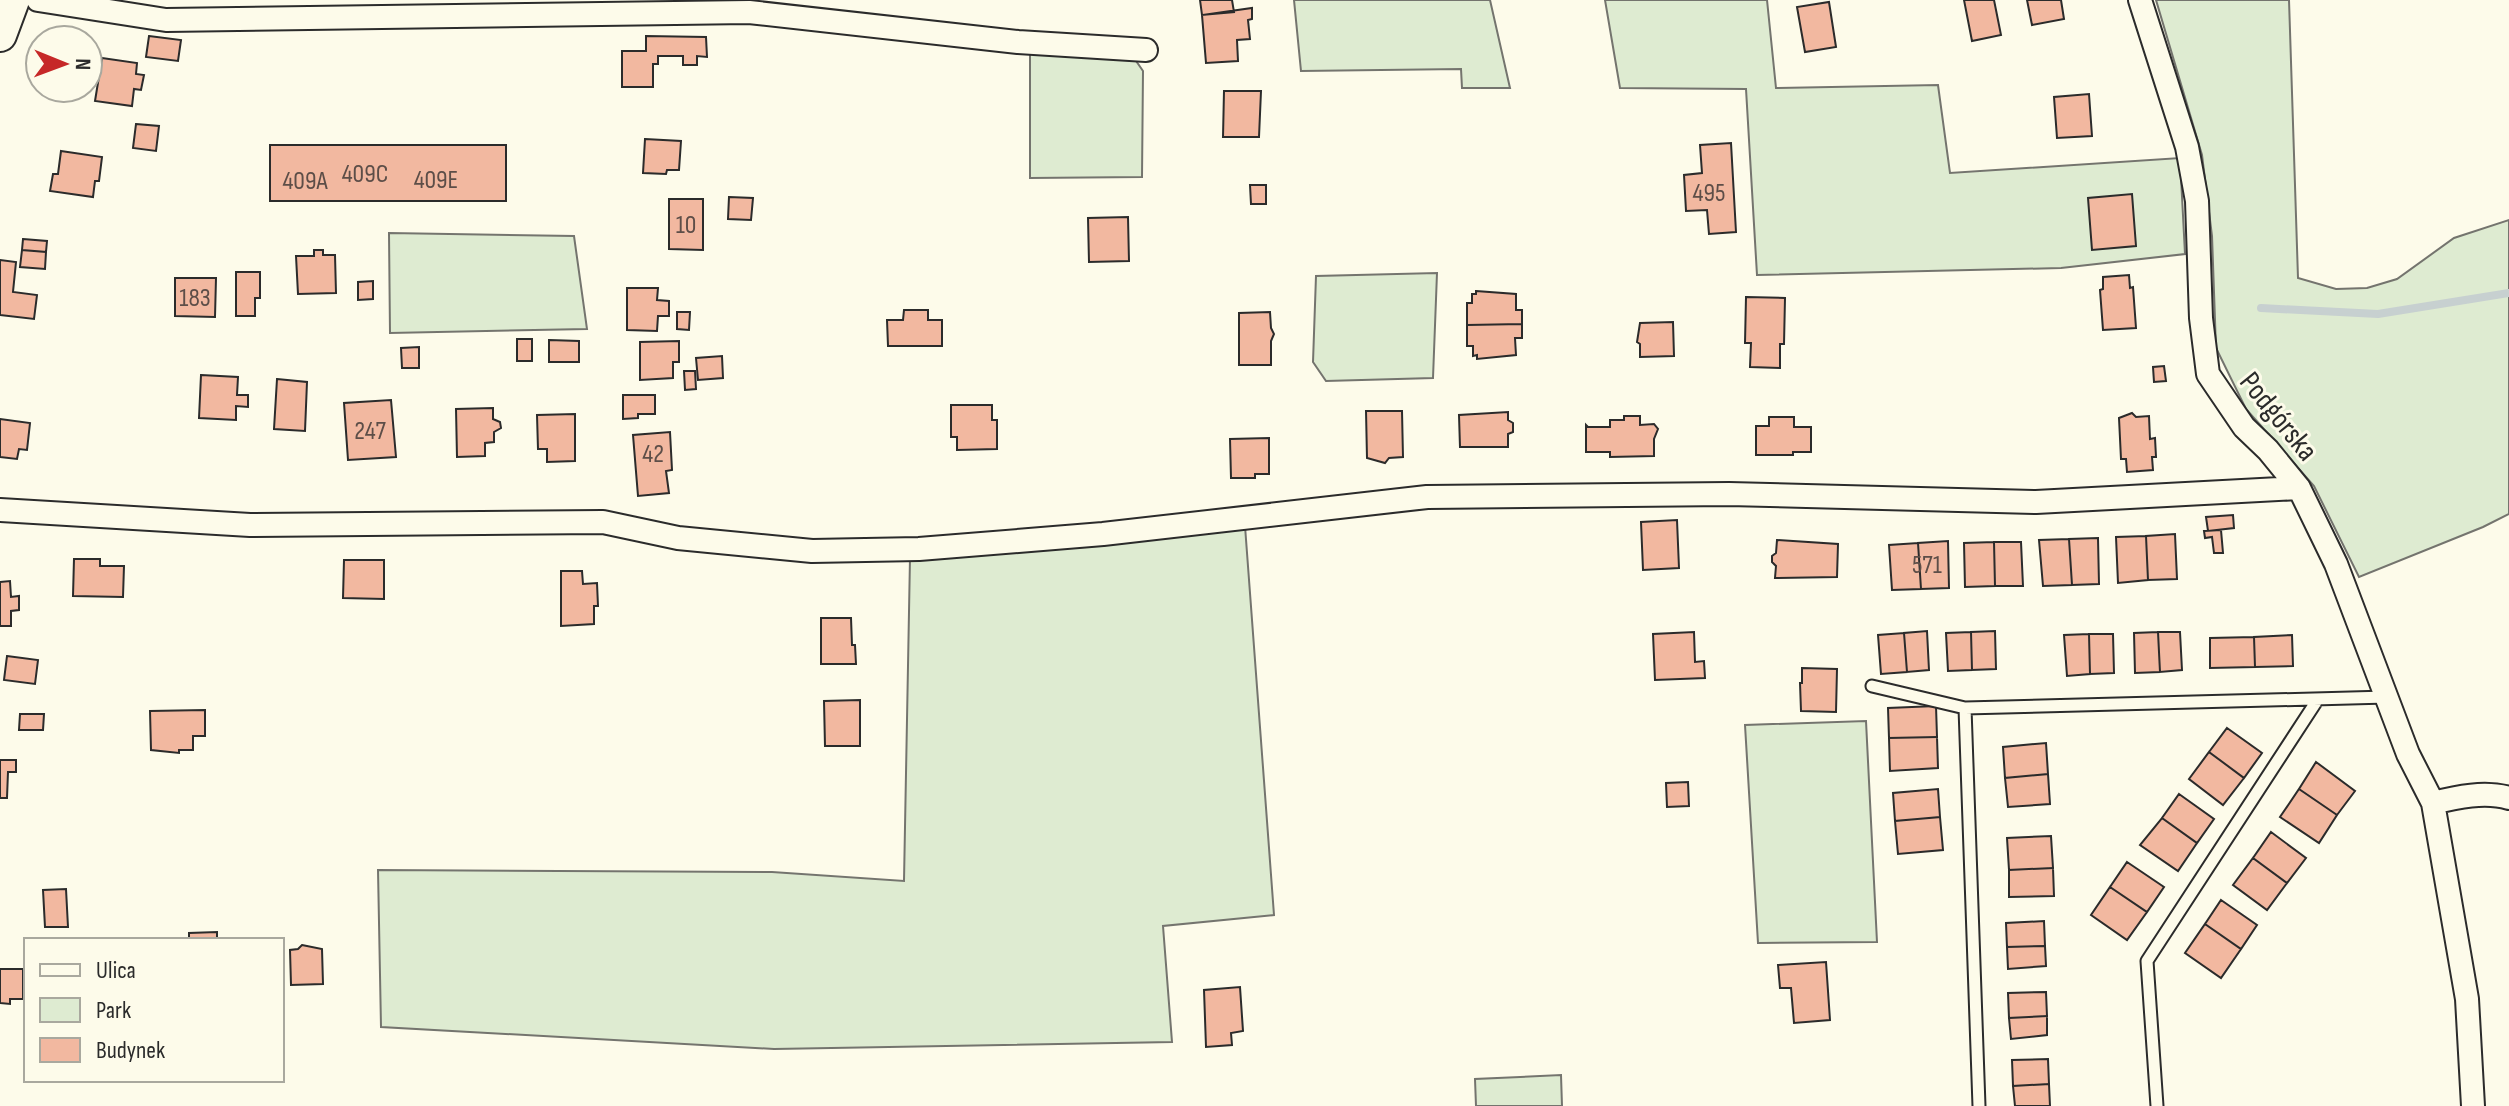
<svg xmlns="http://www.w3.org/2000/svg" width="2509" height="1106" font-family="'Sofia Sans Condensed',sans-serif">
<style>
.green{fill:#deebd1;stroke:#74746e;stroke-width:2}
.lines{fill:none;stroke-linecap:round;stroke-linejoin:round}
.stream{stroke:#c7d0d0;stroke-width:8}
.building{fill:#f2b8a0;stroke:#2b2b2b;stroke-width:2}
.lane-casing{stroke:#2b2b2b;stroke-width:15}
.street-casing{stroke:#2b2b2b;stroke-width:26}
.secondary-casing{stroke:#2b2b2b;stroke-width:36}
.lane{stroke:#fdfbea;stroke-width:11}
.street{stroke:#fdfbea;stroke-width:22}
.secondary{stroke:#fdfbea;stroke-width:32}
.labels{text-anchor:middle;stroke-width:6;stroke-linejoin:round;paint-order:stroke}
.number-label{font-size:26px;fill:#5d4e48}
.street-label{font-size:30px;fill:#2b2b2b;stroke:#fdfbea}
</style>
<rect width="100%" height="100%" fill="#fdfbea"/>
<path class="green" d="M 1294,0 L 1490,0 L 1510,88 L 1462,88 L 1461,69 L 1301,71 Z
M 1605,0 L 1767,0 L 1776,88 L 1938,85 L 1950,173 L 2180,158 L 2185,254 L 2061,268 L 1757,275 L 1746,89 L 1620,88 Z
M 2156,0 L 2289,0 L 2298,278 L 2336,289 L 2367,288 L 2397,279 L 2454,238 L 2509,220 L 2509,514 L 2483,527 L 2359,577 L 2314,486 L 2246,409 L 2216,348 L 2212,236 L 2202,155 Z
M 1030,51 L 1134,58 L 1143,71 L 1142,177 L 1030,178 Z
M 389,233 L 574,236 L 587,329 L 390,333 Z
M 1437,273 L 1433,378 L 1326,381 L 1313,362 L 1316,276 Z
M 1245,526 L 1274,915 L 1163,926 L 1172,1042 L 774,1049 L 381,1027 L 378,870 L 772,872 L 904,881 L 910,558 Z
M 1866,721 L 1877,942 L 1758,943 L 1745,725 Z
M 1561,1075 L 1562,1106 L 1476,1106 L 1475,1079 Z"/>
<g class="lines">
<path class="stream" d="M 2261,308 L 2378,314 L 2509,293"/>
</g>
<path class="building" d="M 1200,0 L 1232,0 L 1234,12 L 1202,15 Z
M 1964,0 L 1994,0 L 2001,35 L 1972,41 Z
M 2027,0 L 2061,0 L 2064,19 L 2032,25 Z
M 1829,2 L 1836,47 L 1805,52 L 1797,7 Z
M 1252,8 L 1252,19 L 1248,20 L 1250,39 L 1237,40 L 1238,61 L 1206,63 L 1202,15 Z
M 149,36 L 181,40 L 178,61 L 146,57 Z
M 646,36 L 706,37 L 707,57 L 697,56 L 697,65 L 683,65 L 683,56 L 658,56 L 658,64 L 653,64 L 653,87 L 622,87 L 622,51 L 646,51 Z
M 102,58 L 137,63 L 136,74 L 144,75 L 141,90 L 134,89 L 132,106 L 95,101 Z
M 1224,91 L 1261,91 L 1259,137 L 1223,137 Z
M 2089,94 L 2092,136 L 2057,138 L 2054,97 Z
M 136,124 L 159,126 L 156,151 L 133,148 Z
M 645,139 L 681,141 L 679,170 L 667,170 L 666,174 L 643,173 Z
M 1731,143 L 1736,232 L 1709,234 L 1707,210 L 1686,211 L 1684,175 L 1702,173 L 1700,145 Z
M 270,145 L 506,145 L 506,201 L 270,201 Z
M 61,151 L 102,157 L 99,181 L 95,181 L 93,197 L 50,191 L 53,174 L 58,174 Z
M 1250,185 L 1266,185 L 1266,204 L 1251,204 Z
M 2132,194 L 2136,246 L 2092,250 L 2088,198 Z
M 729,197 L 753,198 L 751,220 L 728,219 Z
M 669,199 L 703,199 L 703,250 L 669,249 Z
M 1128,217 L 1129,261 L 1089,262 L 1088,218 Z
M 23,239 L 47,241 L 46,252 L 22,250 Z
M 22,250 L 46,252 L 45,269 L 20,267 Z
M 314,250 L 323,250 L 323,255 L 335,255 L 336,293 L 298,294 L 296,256 L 314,256 Z
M 0,260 L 16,262 L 13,292 L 37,295 L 34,319 L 0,315 Z
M 236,272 L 260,272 L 260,298 L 255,298 L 255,316 L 236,316 Z
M 2129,275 L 2130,288 L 2133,287 L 2136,328 L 2103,330 L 2100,290 L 2103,289 L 2103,277 Z
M 175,278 L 216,278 L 215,317 L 175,316 Z
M 373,281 L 373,299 L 358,300 L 358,282 Z
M 627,288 L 658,288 L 657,300 L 669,301 L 669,316 L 658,316 L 657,331 L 627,330 Z
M 1476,291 L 1516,294 L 1516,310 L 1522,310 L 1522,324 L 1467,325 L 1467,303 L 1472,303 L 1472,294 L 1476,294 Z
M 1746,297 L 1785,298 L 1784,344 L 1780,344 L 1780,368 L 1750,367 L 1751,343 L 1745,343 Z
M 904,310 L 928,310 L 928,320 L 942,320 L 942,346 L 888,346 L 887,320 L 903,320 Z
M 677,312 L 690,312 L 689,330 L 677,329 Z
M 1270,312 L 1271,328 L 1274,334 L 1271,341 L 1271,365 L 1239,365 L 1239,313 Z
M 1673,322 L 1674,356 L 1640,357 L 1640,344 L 1637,342 L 1640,323 Z
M 1522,324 L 1522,338 L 1515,338 L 1516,355 L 1477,359 L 1477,355 L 1473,356 L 1473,346 L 1467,346 L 1467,325 Z
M 517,339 L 532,339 L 532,361 L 517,361 Z
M 549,340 L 579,341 L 579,362 L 549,362 Z
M 679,341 L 679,362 L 673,362 L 673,378 L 640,380 L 640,342 Z
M 419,347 L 419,368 L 402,368 L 401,348 Z
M 722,356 L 723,378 L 698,380 L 696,358 Z
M 2164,366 L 2166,381 L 2154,382 L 2153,367 Z
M 684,371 L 695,371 L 696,389 L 685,390 Z
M 201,375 L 238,377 L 237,395 L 248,395 L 248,407 L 236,406 L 236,420 L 199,418 Z
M 277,379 L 307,382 L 305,431 L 274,429 Z
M 623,395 L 655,395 L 655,414 L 638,414 L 638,418 L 623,419 Z
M 391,400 L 396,457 L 348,460 L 344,403 Z
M 951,405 L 992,405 L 992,420 L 997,420 L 997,449 L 957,450 L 957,437 L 951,437 Z
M 493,408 L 493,419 L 500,422 L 501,428 L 494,432 L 494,442 L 485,443 L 485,456 L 457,457 L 456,409 Z
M 1366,411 L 1402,411 L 1403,457 L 1389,458 L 1385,463 L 1367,458 Z
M 1508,412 L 1508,420 L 1513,423 L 1513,432 L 1508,434 L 1508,447 L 1460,447 L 1459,415 Z
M 2132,413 L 2136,417 L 2149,416 L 2150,439 L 2155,438 L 2156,457 L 2152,457 L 2153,470 L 2127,472 L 2126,459 L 2121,459 L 2119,418 Z
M 575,414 L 575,461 L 547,462 L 547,449 L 538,449 L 537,415 Z
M 1624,416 L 1640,416 L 1640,425 L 1654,424 L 1658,429 L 1654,439 L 1654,456 L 1610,457 L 1610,452 L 1586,452 L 1586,425 L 1588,427 L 1610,427 L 1610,420 L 1624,420 Z
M 1769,417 L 1794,417 L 1794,427 L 1811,427 L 1811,452 L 1793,452 L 1793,455 L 1756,455 L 1756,426 L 1769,426 Z
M 0,419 L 30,423 L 27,450 L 19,449 L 17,459 L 0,457 Z
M 670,432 L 672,470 L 666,471 L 669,493 L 638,496 L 633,435 Z
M 1269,438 L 1269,474 L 1255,474 L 1255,478 L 1231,478 L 1230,439 Z
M 2233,515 L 2234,528 L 2208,531 L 2206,517 Z
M 1677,520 L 1679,568 L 1643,570 L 1641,522 Z
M 2221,530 L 2223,553 L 2214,553 L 2212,537 L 2205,538 L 2204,531 Z
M 2175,534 L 2177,579 L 2148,580 L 2146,536 Z
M 2146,536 L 2148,580 L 2118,583 L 2116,537 Z
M 2098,538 L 2099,584 L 2072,585 L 2069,539 Z
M 2069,539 L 2072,585 L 2043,586 L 2039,540 Z
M 1777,540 L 1838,544 L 1837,577 L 1775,578 L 1776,566 L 1772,562 L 1772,556 L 1776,553 Z
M 1948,541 L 1949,588 L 1921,589 L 1918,543 Z
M 1994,542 L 2021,542 L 2023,586 L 1995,586 Z
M 1994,542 L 1995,586 L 1965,587 L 1964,543 Z
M 1918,543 L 1921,589 L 1892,590 L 1889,545 Z
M 74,559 L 100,559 L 100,566 L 124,566 L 123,597 L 73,596 Z
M 344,560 L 384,560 L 384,599 L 343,598 Z
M 561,571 L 582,571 L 583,584 L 597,583 L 598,606 L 594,606 L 594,624 L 561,626 Z
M 10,581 L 11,597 L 19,596 L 19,610 L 11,611 L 11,626 L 0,626 L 0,582 Z
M 821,618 L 851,618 L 852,645 L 855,645 L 856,664 L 821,664 Z
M 1927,631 L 1929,670 L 1907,672 L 1904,633 Z
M 1995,631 L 1996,669 L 1972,670 L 1971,632 Z
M 1694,632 L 1695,662 L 1704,661 L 1705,678 L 1655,680 L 1653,634 Z
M 1971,632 L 1972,670 L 1948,671 L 1946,633 Z
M 2158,632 L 2180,632 L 2182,670 L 2160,672 Z
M 2158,632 L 2160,672 L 2135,673 L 2134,633 Z
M 1904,633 L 1907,672 L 1881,674 L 1878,635 Z
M 2089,634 L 2113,634 L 2114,673 L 2090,674 Z
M 2089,634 L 2090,674 L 2067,676 L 2064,635 Z
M 2292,635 L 2293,666 L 2255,667 L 2254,637 Z
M 2254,637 L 2255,667 L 2210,668 L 2210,638 Z
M 7,656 L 38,660 L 35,684 L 4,680 Z
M 1802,668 L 1837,669 L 1836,712 L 1801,711 L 1800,683 L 1802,683 Z
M 860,700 L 860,746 L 825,746 L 824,701 Z
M 1936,706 L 1937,737 L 1889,738 L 1888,708 Z
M 205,710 L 205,736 L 193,736 L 193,750 L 179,750 L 179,753 L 151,750 L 150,711 Z
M 20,714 L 44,714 L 43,730 L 19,730 Z
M 2227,728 L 2262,753 L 2244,778 L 2209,752 Z
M 1937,737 L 1938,768 L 1890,771 L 1889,738 Z
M 2046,743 L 2048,774 L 2005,778 L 2003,747 Z
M 2209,752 L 2244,778 L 2223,805 L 2189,779 Z
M 0,760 L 16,760 L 16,772 L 8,772 L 7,798 L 0,798 Z
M 2316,762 L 2355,791 L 2337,815 L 2299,789 Z
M 2048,774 L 2050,804 L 2008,807 L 2005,778 Z
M 1688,782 L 1689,806 L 1667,807 L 1666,783 Z
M 1938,789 L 1940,817 L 1895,821 L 1893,793 Z
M 2299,789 L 2337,815 L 2319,843 L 2280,817 Z
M 2179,794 L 2214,819 L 2197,843 L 2162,818 Z
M 1940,817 L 1943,850 L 1898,854 L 1895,821 Z
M 2162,818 L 2197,843 L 2178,871 L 2140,845 Z
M 2271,832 L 2306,858 L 2287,883 L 2253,858 Z
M 2051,836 L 2053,868 L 2009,870 L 2007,838 Z
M 2253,858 L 2287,883 L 2267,910 L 2233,885 Z
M 2127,862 L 2164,887 L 2147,912 L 2110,887 Z
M 2053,868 L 2054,896 L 2009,897 L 2009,870 Z
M 2110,887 L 2147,912 L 2127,940 L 2091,915 Z
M 66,889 L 68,927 L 45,927 L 43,890 Z
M 2221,900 L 2257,925 L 2241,949 L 2205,924 Z
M 2044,921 L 2045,946 L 2007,947 L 2006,923 Z
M 2205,924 L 2241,949 L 2221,978 L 2185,953 Z
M 217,932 L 217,940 L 189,940 L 189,933 Z
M 302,945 L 322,949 L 323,984 L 291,985 L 290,950 L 298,949 Z
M 2045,946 L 2046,966 L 2008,969 L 2007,947 Z
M 1826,962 L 1830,1020 L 1794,1023 L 1791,988 L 1780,988 L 1778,965 Z
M 0,969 L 23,969 L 23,999 L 10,999 L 10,1004 L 0,1003 Z
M 1240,987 L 1243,1031 L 1231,1033 L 1232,1045 L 1206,1047 L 1204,990 Z
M 2046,992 L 2047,1016 L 2009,1018 L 2008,993 Z
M 2047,1016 L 2047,1035 L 2011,1039 L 2009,1018 Z
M 2048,1059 L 2049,1084 L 2013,1086 L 2012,1060 Z
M 2049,1084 L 2050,1106 L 2015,1106 L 2013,1086 Z"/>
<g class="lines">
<defs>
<path id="lane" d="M 1872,686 L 1965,708
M 1979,1106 L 1965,708 L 2387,697
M 2157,1106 L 2147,961 L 2318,699"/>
<path id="street" d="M 38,0 L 166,20 L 749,12 L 1018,42 L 1146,50
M 2140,0 L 2187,147 L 2197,201 L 2201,318 L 2208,374 L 2244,427 L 2268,450 L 2299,488 L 2336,564 L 2408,754 L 2433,803 L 2467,999 L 2473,1106
M 0,510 L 250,525 L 603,522 L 678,538 L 812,551 L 919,549 L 1103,534 L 1427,497 L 1729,494 L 2036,502 L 2299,488
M 2433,803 C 2457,797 2485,791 2509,798"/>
<path id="secondary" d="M 0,35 L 13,0"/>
</defs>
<use href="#lane" class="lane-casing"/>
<use href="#street" class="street-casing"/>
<use href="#secondary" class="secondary-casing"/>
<use href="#lane" class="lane"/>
<use href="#street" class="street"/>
<use href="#secondary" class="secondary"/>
</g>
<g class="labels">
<g class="number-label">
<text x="365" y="182">409C</text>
<text x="436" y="188">409E</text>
<text x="305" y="189">409A</text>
<text x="1709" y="201">495</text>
<text x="686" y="233">10</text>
<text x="195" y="306">183</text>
<text x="370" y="439">247</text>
<text x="653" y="462">42</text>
<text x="1927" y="573">571</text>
</g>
<g class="street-label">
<text transform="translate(2279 416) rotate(51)" y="10">Podgórska</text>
</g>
</g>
<rect x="24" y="938" width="260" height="144" fill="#fdfbea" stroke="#a9a89e" stroke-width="2"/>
<rect x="40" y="964" width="40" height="12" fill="#fdfbea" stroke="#a9a89e" stroke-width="2"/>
<text x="96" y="978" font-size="24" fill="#2b2b2b">Ulica</text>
<rect x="40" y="998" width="40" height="24" fill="#deebd1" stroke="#a9a89e" stroke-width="2"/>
<text x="96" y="1018" font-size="24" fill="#2b2b2b">Park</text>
<rect x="40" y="1038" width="40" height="24" fill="#f2b8a0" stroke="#a9a89e" stroke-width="2"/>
<text x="96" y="1058" font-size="24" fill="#2b2b2b">Budynek</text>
<g transform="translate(64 64) rotate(91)"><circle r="38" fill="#fdfbea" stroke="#a9a89e" stroke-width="2"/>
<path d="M0-6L14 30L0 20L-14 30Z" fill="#c62828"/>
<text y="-12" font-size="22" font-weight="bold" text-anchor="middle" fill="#2b2b2b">N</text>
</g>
</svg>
